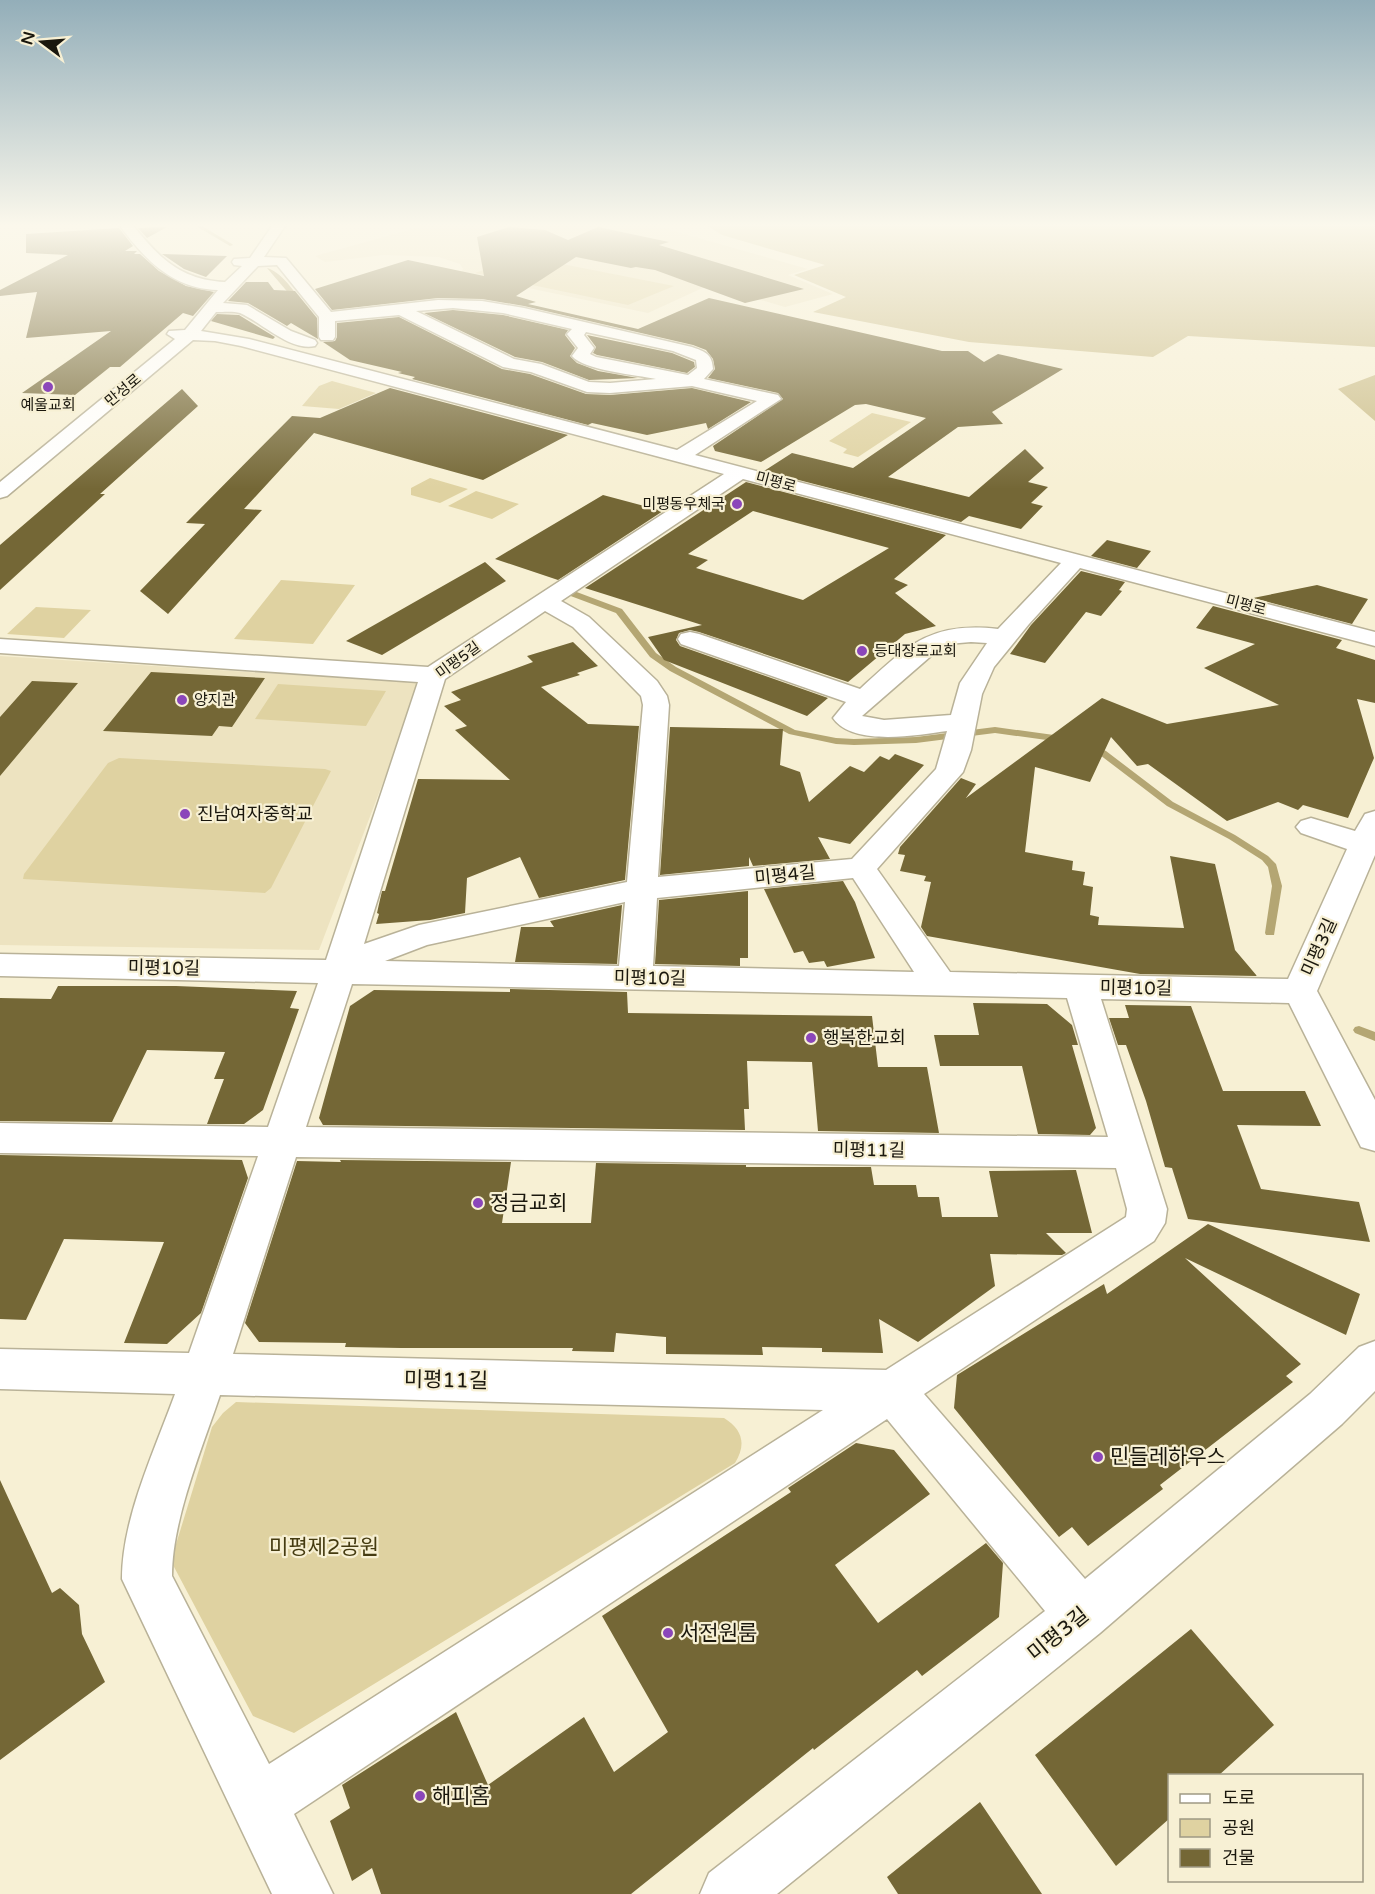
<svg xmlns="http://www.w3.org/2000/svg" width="1375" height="1894" font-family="'Varela Round','Noto Sans KR',sans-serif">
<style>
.built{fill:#ede3c0}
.green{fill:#dfd2a1}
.forest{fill:#ccbe8a}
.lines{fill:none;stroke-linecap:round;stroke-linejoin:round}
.stream{fill:#b4a673;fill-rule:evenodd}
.building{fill:#746736;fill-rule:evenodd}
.minor-casing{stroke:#b9b298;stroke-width:3}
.minor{fill:#fff;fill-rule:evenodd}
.poi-dot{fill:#8b46ba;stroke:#f7f0d4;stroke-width:2}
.labels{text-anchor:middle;stroke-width:4.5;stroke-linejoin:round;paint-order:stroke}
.far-street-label{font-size:15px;fill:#1a170d;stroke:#f7f0d4}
.far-poi-label{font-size:15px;fill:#1a170d;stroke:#f7f0d4;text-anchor:start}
.poi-label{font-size:18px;fill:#1a170d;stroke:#f7f0d4;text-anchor:start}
.street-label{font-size:18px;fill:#1a170d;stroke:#f7f0d4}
.near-poi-label{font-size:21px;fill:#1a170d;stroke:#f7f0d4;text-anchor:start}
.near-street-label{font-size:21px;fill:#1a170d;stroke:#f7f0d4}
.near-park-label{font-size:21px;fill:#453b11;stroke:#f7f0d4}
</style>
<rect width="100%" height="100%" fill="#f7f0d4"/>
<path class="built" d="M 449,223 L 643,223 L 656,226 L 808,269 L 788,275 L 833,294 L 785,307 L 709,285 L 648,313 L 461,274 L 463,269 L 460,264 L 439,257 L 384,255 L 325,262 L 315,256 L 420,227 Z
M 0,656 L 421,683 L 319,950 L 0,945 Z"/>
<path class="green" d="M 515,259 L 552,262 L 674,286 L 628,305 L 475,273 Z
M 332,381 L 376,393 L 339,409 L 302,406 L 319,386 Z
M 872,413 L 911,422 L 858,457 L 843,453 L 847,449 L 829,441 Z
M 430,478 L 468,489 L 440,503 L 411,495 L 411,488 Z
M 476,491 L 519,504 L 492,519 L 448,506 Z
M 281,580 L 355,585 L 313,644 L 234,639 Z
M 36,607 L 91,610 L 64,638 L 7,634 Z
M 278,684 L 386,691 L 366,726 L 255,719 Z
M 119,758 L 325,769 L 331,771 L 271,888 L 265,893 L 23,879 L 24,874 L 108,763 Z
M 236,1402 L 724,1418 C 742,1429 747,1444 735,1463 L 294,1733 L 253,1716 L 173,1565 L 173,1554 L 212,1427 L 223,1413 Z"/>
<path class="forest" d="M 703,223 L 1375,223 L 1375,347 L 1188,336 L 1153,357 L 969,342 L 813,312 L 846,297 L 794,275 L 825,265 L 722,235 Z
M 1375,375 L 1375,421 L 1338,389 Z"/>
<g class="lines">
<path class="stream" d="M 197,223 L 232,244 L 233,245 L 230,246 L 191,223 Z
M 267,268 C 280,271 296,292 301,303 L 297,303 Z
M 568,591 L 574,591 L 622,609 L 656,653 L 676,667 L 795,730 L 836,738 L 854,739 L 916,737 L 995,727 L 1061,736 L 1065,739 L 1061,742 L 995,733 L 916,743 L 854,745 L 836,744 L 789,734 L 670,671 L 650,657 L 616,613 L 568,595 Z
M 1090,744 L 1106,751 L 1173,802 L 1235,835 L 1268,856 L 1276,864 L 1282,886 L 1274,935 L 1266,935 L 1265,933 L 1272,886 L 1268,867 L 1262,860 L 1229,839 L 1167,806 L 1100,755 L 1087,749 L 1086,747 Z
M 1359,1026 L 1375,1032 L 1375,1041 L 1355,1033 L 1353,1030 L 1355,1027 Z"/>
</g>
<path class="building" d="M 167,227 L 147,238 L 138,228 Z
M 509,227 L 545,230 L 568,240 L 598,227 L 669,242 L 659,245 L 804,289 L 745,303 L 655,270 L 636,267 L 631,268 L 576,257 L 516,296 L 536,302 L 528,304 L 638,329 L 709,298 L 942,351 L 968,351 L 984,362 L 998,354 L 1063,369 L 992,412 L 1003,424 L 958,427 L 888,477 L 969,497 L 1025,449 L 1044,468 L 1028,482 L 1048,487 L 1031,503 L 1043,506 L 1021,529 L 969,516 L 961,522 L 764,471 L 792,453 L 853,468 L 926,418 L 866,404 L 855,405 L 761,462 L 715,451 L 713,446 L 783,399 L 778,393 L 708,378 L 715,369 L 713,359 L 706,350 L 693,345 L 524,306 L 482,299 L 438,298 L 332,310 L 315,289 L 408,260 L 484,276 L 477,237 Z
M 119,228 L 133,246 L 125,251 L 137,251 L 134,254 L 140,254 L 159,271 L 186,286 L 214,292 L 193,316 L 183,313 L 120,367 L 110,367 L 75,395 L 22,393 L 111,331 L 26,338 L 37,292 L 0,296 L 0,290 L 68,255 L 26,253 L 26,234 Z
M 162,254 L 227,256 L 206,277 L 184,269 Z
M 246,282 L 268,282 L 274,290 L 295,291 L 317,318 L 318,339 L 291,323 L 287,326 L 248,303 L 228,301 Z
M 453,310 L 503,315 L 568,330 L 565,335 L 575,348 L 570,356 L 577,363 L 598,371 L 638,378 L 589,380 L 542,362 L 515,357 L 424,313 Z
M 217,314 L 239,315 L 275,337 L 273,339 L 211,321 Z
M 399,317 L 502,369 L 530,374 L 586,394 L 610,395 L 692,388 L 751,402 L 708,429 L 706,423 L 647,435 L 592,423 L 588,425 L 412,379 L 415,377 L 398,373 L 402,372 L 350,360 L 323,342 L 335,341 L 337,337 L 337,323 Z
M 587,335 L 672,353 L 694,362 L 695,367 L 687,373 L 597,355 L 593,353 L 596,347 Z
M 390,388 L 568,435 L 483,480 L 314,433 L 244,509 L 262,510 L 168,614 L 140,591 L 205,524 L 186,523 L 292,416 L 320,418 Z
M 182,389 L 198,406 L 100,494 L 105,494 L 0,590 L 0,545 Z
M 746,482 L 946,535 L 894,579 L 908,585 L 895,593 L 936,626 L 905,634 L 848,682 L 699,632 L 690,630 L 679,633 L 676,640 L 680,646 L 828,698 L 807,716 L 664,660 L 648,637 L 702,625 L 585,588 ZM 753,511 L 889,548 L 803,600 L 696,568 L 708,560 L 688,554 Z
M 603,495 L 663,511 L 558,580 L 495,559 Z
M 1107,540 L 1151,551 L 1137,568 L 1091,556 Z
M 485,562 L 506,581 L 382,655 L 346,641 Z
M 1081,571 L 1125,582 L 1119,590 L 1122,591 L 1101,616 L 1086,612 L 1045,663 L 1010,654 L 1031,625 Z
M 1317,585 L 1368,599 L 1352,624 L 1253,598 Z
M 1213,606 L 1342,640 L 1336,648 L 1375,660 L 1375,703 L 1357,699 L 1374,758 L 1348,818 L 1303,805 L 1298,810 L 1278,802 L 1227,821 L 1148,764 L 1137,766 L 1111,737 L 1090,782 L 1035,767 L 1025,852 L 1073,861 L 1072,870 L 1085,872 L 1083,885 L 1093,887 L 1090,915 L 1099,917 L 1098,925 L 1184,928 L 1170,856 L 1215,864 L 1235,950 L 1257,976 L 1140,974 L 927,936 L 921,927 L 931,882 L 924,881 L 926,876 L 900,871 L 905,855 L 898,854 L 900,847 L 961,778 L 976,784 L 966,798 L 1102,698 L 1167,724 L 1279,705 L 1204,668 L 1255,644 L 1196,628 Z
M 573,642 L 598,666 L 577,673 L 580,675 L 541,687 L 588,724 L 639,726 L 625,880 L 539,898 L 520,857 L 467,878 L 465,913 L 430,920 L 376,924 L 379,914 L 377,913 L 379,904 L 382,891 L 385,891 L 418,779 L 510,780 L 455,730 L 467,726 L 444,706 L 461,700 L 451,692 L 533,662 L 527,656 Z
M 151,672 L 265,678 L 232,727 L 219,726 L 212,736 L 103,731 Z
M 32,681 L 78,683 L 0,776 L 0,717 Z
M 670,727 L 783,729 L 780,765 L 800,772 L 809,802 L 850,766 L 864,772 L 880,756 L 889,760 L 895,754 L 924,765 L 850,844 L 818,837 L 830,859 L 753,866 L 749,857 L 749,866 L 660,875 Z
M 843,881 L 855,902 L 875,958 L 827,967 L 824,961 L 809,963 L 803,951 L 794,953 L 764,889 Z
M 748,891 L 748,958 L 740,958 L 740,966 L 655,964 L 659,900 Z
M 622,905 L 617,964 L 515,962 L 521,927 L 554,927 L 550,921 Z
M 58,986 L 176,986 L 297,991 L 290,1008 L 299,1009 L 263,1110 L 244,1124 L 207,1124 L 224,1079 L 214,1079 L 225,1052 L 147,1050 L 112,1122 L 0,1121 L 0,998 L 51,999 Z
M 510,989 L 627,992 L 628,1013 L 872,1016 L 878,1067 L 927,1067 L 939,1133 L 818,1131 L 812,1062 L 747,1061 L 749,1109 L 744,1109 L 745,1130 L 323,1125 L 319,1118 L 350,1006 L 374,990 L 510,992 Z
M 973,1003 L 1047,1004 L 1072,1025 L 1078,1045 L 1072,1045 L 1096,1128 L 1090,1135 L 1038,1134 L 1022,1066 L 940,1066 L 934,1035 L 979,1035 Z
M 1125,1005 L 1191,1006 L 1223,1091 L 1305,1091 L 1321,1126 L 1237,1125 L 1261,1189 L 1359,1202 L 1370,1242 L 1188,1219 L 1172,1168 L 1165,1167 L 1146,1101 L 1126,1045 L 1118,1045 L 1109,1018 L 1129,1018 Z
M 0,1155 L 242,1160 L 248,1178 L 201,1313 L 167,1344 L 124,1343 L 164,1242 L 64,1239 L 26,1320 L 0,1319 Z
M 340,1160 L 511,1162 L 502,1223 L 591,1223 L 596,1163 L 746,1165 L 746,1167 L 871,1167 L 874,1185 L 916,1185 L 918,1197 L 939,1197 L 942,1217 L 998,1217 L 989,1171 L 1076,1170 L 1092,1233 L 1046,1233 L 1066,1253 L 1062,1255 L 990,1254 L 995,1286 L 918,1342 L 879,1319 L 883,1353 L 822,1352 L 822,1348 L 762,1347 L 763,1355 L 666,1354 L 666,1337 L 616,1333 L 614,1352 L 572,1351 L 573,1348 L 401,1348 L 345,1347 L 346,1343 L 259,1342 L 245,1323 L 297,1161 L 341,1162 Z
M 1208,1224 L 1360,1294 L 1346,1335 L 1185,1258 L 1301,1364 L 1286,1376 L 1293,1382 L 1160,1485 L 1163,1489 L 1088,1546 L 1072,1527 L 1059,1537 L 954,1408 L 957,1375 L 1104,1284 L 1107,1294 Z
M 856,1443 L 894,1450 L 930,1494 L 835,1565 L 878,1623 L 986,1543 L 1003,1563 L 999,1617 L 922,1676 L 917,1670 L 814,1750 L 813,1748 L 631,1894 L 381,1894 L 372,1868 L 352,1881 L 330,1821 L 350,1808 L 342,1785 L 456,1712 L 488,1785 L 584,1717 L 614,1772 L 668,1732 L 602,1616 L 791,1492 L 788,1488 Z
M 0,1480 L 52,1593 L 60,1588 L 79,1605 L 82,1634 L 105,1682 L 0,1760 Z
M 1191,1629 L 1274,1725 L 1218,1776 L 1170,1776 L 1170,1818 L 1116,1866 L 1035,1755 Z
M 980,1802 L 1042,1894 L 898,1894 L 887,1877 Z"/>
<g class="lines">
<defs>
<path id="minor" d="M 118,223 L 131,223 C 158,257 180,280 225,282 L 242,266 L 234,265 L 232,262 L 234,259 L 250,258 L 274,223 L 287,223 L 264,257 L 286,258 L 331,312 L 438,300 L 482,301 L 524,308 L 692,347 C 706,352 712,354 713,369 L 704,379 L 778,395 L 781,399 L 695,455 L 1375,632 L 1375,646 L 1080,568 L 1029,624 L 994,667 L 982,694 L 971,750 L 963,772 L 877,869 L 950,972 L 1288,979 L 1347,849 L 1301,833 L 1296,827 L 1301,821 L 1311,818 L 1355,831 L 1365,814 L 1375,811 L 1375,855 L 1317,991 L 1375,1100 L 1375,1151 L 1361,1147 L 1289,1003 L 1101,999 L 1167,1209 L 1165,1223 L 1154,1241 L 924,1394 L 1085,1579 L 1310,1394 L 1359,1347 L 1375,1341 L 1375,1391 L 1342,1424 L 1100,1633 L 777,1894 L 700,1894 L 709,1873 L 1045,1611 L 887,1419 L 294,1814 L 333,1894 L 272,1894 L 122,1579 C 122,1518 154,1452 175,1394 L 0,1389 L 0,1349 L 189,1353 L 258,1156 L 0,1153 L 0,1123 L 268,1127 L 318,983 L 0,976 L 0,954 L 326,960 L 418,682 L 0,653 L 0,639 L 428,667 L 724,474 L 241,346 L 215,341 L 193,340 L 7,496 L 0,498 L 0,482 L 175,339 L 167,334 L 169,331 L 185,330 L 218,290 C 172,289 143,258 118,223 ZM 277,265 L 319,317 L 319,337 L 321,340 L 333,340 L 335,337 L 335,321 L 399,315 L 503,367 L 531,372 L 587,392 L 610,393 L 692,386 L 757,401 L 677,450 L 249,339 L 201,331 L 216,312 C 223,312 234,311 240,313 C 261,322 291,352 315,346 L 317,343 L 315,340 L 291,331 L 247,305 L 223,303 L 258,266 ZM 453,308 L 503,313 L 572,329 L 567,334 L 578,348 L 572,356 C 583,370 637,375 656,379 L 610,383 L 589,382 L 541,364 L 514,359 L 416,311 ZM 586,332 L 673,351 L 696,360 L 697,368 L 688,375 L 596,357 L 590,354 L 594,348 L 584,335 ZM 743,479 L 1061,563 L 998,629 C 930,621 907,646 860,689 L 699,634 L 690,632 L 681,634 L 678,639 L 681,644 L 846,702 L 833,718 C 853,747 918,735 947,731 L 936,769 L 852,859 L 658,877 L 669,705 L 667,696 L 657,681 L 589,617 L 561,601 ZM 545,611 L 573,627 L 641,696 L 643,705 L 627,882 L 419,925 L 364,944 L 445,679 ZM 971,642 L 987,643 L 960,683 L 951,715 L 884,720 L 862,716 L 939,649 L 948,644 ZM 853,878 L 914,972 L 653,966 L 657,898 ZM 625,902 L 619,966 L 385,961 L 427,945 ZM 352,984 L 1067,998 L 1108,1137 L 306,1127 ZM 296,1157 L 1116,1168 L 1127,1209 L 1126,1217 L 886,1370 L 233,1354 ZM 220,1395 L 823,1410 L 269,1764 L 172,1576 C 172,1519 202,1449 220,1395 Z"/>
</defs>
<use href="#minor" class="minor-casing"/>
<use href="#minor" class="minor"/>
</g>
<linearGradient id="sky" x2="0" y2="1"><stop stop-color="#93aeb9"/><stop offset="0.46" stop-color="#fbf8ec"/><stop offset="1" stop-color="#fbf8ec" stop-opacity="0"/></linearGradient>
<rect width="1375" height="489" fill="url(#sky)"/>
<g class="poi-dot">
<circle cx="48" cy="387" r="6"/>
<circle cx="737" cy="504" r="6"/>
<circle cx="862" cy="651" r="6"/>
<circle cx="182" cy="700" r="6"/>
<circle cx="185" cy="814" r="6"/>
<circle cx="811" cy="1038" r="6"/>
<circle cx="478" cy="1203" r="6"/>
<circle cx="1098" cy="1457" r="6"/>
<circle cx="668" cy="1633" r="6"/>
<circle cx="420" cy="1796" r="6"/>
</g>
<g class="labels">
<g class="far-street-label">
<text transform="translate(123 390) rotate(-40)" y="5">만성로</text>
<text transform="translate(776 482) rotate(15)" y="5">미평로</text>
<text transform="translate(1246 605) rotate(15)" y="5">미평로</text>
<text transform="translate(458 660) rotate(-36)" y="5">미평5길</text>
</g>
<g class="far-poi-label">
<text x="48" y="410" text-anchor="middle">예울교회</text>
<text x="725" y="509" text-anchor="end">미평동우체국</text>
<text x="874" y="656">등대장로교회</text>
<text x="194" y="705">양지관</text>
</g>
<g class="poi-label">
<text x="197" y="820">진남여자중학교</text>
<text x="823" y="1044">행복한교회</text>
</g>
<g class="street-label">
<text transform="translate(785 875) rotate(-6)" y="6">미평4길</text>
<text transform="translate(1319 947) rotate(-66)" y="6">미평3길</text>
<text transform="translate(164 968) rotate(1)" y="6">미평10길</text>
<text transform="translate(650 978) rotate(1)" y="6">미평10길</text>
<text transform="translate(1136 988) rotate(1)" y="6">미평10길</text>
<text transform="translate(869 1150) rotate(1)" y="6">미평11길</text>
</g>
<g class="near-poi-label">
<text x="490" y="1210">정금교회</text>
<text x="1110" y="1464">민들레하우스</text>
<text x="680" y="1640">서전원룸</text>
<text x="432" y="1803">해피홈</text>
</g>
<g class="near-street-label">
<text transform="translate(446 1380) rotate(1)" y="7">미평11길</text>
<text transform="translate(1058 1634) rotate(-39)" y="7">미평3길</text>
</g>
<g class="near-park-label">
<text x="324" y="1554">미평제2공원</text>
</g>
</g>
<rect x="1168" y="1774" width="195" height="108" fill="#f7f0d4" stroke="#9f9984" stroke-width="1.5"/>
<rect x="1180" y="1794" width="30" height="9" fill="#ffffff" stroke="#9f9984" stroke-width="1.5"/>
<text x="1222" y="1804" font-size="18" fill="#1a170d">도로</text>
<rect x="1180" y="1819" width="30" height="18" fill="#dfd2a1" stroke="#9f9984" stroke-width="1.5"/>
<text x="1222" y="1834" font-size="18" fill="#1a170d">공원</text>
<rect x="1180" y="1849" width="30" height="18" fill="#746736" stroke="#9f9984" stroke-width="1.5"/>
<text x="1222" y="1864" font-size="18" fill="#1a170d">건물</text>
<g transform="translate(42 42) rotate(286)" stroke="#f7f0d4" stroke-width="4.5" paint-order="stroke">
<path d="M0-4.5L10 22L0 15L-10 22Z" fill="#1a170d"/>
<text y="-9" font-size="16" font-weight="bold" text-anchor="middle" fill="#1a170d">N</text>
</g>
</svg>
